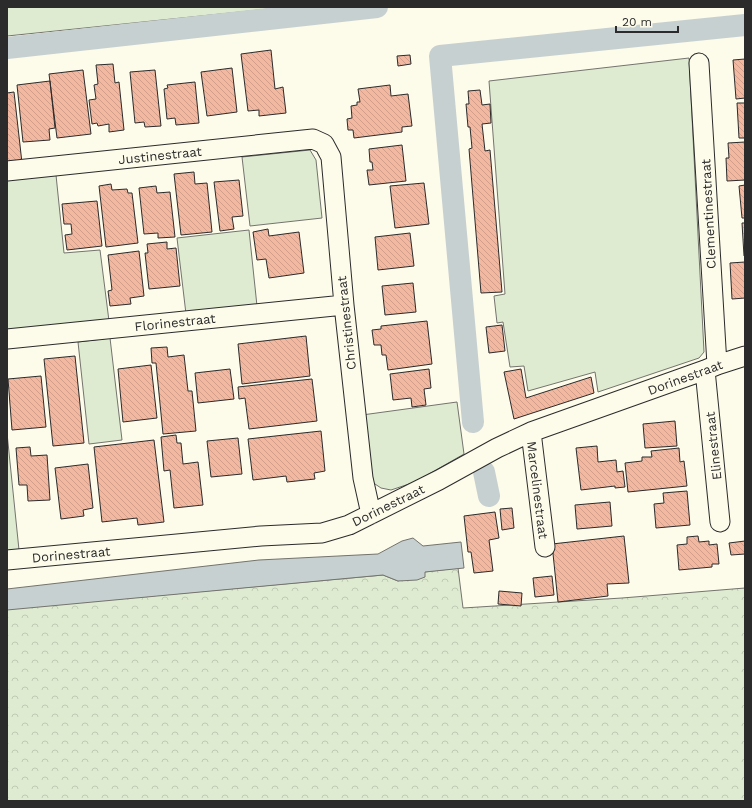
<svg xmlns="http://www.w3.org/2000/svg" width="752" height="808" font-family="'Work Sans',sans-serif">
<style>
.grass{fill:#deebd1;stroke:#74746e}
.forest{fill:url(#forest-crowns);stroke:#74746e}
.water{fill:#c7d0d0;stroke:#74746e}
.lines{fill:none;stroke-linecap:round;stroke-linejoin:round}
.canal{stroke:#c7d0d0;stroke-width:22}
.building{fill:url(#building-back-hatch);stroke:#2b2b2b}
.minor-casing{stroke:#2b2b2b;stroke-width:21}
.minor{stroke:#fdfbea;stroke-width:19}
.labels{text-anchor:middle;stroke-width:3;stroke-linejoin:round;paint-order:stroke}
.street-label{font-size:13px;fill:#2b2b2b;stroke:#fdfbea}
</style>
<defs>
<pattern id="forest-crowns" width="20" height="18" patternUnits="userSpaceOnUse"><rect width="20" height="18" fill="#deebd1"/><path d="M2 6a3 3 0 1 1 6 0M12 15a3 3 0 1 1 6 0" fill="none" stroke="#bfcab4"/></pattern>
<pattern id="building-back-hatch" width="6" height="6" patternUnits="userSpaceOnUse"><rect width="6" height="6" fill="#f2b8a0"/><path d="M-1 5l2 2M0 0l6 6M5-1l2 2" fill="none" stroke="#d09e8a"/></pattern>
</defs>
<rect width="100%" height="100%" fill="#fdfbea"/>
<path class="grass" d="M 7,7 L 288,7 L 7,36 Z
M 689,58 L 704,352 L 699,358 L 598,392 L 595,372 L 528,391 L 524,366 L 510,367 L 503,322 L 497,323 L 494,296 L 505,294 L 489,81 Z
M 310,150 L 316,160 L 322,218 L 250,226 L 242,157 Z
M 56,175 L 64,253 L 100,250 L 109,321 L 7,333 L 7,180 Z
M 249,230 L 257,306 L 186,314 L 177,238 Z
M 110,338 L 122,440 L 89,444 L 78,342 Z
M 457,402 L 464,454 L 415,482 L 391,490 L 381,488 L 372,482 L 362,415 Z
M 7,433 L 19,550 L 7,552 Z"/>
<path class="forest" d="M 458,568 L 463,608 L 622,598 L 745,588 L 745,801 L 7,801 L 7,609 L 383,575 L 398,581 L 424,572 Z"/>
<path class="water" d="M 413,538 L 423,546 L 461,542 L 464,568 L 425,572 L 425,577 L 417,580 L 398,581 L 383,575 L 7,610 L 7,589 L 259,560 L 378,554 L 402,541 Z"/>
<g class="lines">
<path class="canal" d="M 7,48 L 377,7
M 473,422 L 440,56 L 745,25
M 484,472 L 489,496"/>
</g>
<path class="building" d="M 271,50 L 275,89 L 283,87 L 286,113 L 259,116 L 259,110 L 248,111 L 241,54 Z
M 410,55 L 411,64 L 398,66 L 397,56 Z
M 745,59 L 745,98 L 736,99 L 733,60 Z
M 113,64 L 115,83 L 119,82 L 124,130 L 109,132 L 109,124 L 98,126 L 97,123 L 92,124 L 89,100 L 96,99 L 94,85 L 98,84 L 96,65 Z
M 232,68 L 237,112 L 207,116 L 201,72 Z
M 83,70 L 91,134 L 57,138 L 49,74 Z
M 155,70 L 161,126 L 145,127 L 144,122 L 135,123 L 130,72 Z
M 50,81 L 55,128 L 49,129 L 50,140 L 23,142 L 17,85 Z
M 195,82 L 199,123 L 176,125 L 175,118 L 167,119 L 164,89 L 168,88 L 167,85 Z
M 390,85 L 391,96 L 408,94 L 412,126 L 402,127 L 402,132 L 354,138 L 353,130 L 348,130 L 347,119 L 352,118 L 351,106 L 357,105 L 357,102 L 360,102 L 358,89 Z
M 480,90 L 482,105 L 490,104 L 491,123 L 482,124 L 485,151 L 490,150 L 502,292 L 481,293 L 469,149 L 472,148 L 470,127 L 468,127 L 466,104 L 469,104 L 468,91 Z
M 14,92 L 22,163 L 7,164 L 7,93 Z
M 737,103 L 745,103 L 745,138 L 739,138 Z
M 745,142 L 745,180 L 727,181 L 726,158 L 729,158 L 728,143 Z
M 402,145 L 406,181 L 369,185 L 367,170 L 373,170 L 372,162 L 370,162 L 369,149 Z
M 194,172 L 195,184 L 207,183 L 212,232 L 181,235 L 174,174 Z
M 239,180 L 243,216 L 232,217 L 234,229 L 220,231 L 214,182 Z
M 424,183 L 429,224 L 395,228 L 390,186 Z
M 111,184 L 112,190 L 127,189 L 128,193 L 132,193 L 138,243 L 106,247 L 99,186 Z
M 745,185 L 745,218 L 742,218 L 739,186 Z
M 156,186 L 157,193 L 170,192 L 175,237 L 158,238 L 158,233 L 144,234 L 139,188 Z
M 97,201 L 102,246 L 67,250 L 65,235 L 72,234 L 71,224 L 64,224 L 62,204 Z
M 742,223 L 745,223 L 745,256 L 744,256 Z
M 268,229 L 269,236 L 299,232 L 304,273 L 269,278 L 266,259 L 257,260 L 253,232 Z
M 410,233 L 414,266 L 378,270 L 375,237 Z
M 167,242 L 167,249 L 176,248 L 180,286 L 149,289 L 145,253 L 148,253 L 147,244 Z
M 139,251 L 144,296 L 130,298 L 131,304 L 110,306 L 108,291 L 112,290 L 108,255 Z
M 745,262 L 745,298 L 732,299 L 730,263 Z
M 413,283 L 416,312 L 385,315 L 382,286 Z
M 427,321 L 432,364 L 388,370 L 386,355 L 382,355 L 381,345 L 374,345 L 372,330 L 381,329 L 381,326 Z
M 502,325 L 505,351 L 489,353 L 486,327 Z
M 306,336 L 310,376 L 242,384 L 238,344 Z
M 167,347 L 168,357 L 184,355 L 188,391 L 192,391 L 196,431 L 163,434 L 156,363 L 152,363 L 151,348 Z
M 75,356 L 84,443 L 53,446 L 44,359 Z
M 151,365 L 157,418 L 123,422 L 118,369 Z
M 230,369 L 234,399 L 198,403 L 195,373 Z
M 429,369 L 431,388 L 424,389 L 426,405 L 412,407 L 411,398 L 393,400 L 390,374 Z
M 521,369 L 526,398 L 591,377 L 594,393 L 514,419 L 504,372 Z
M 41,376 L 46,427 L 12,430 L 8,379 Z
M 312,379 L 317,421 L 249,429 L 245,398 L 239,399 L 238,387 Z
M 675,421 L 677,446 L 645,448 L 643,424 Z
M 321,431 L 325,471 L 314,473 L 315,479 L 287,482 L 286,476 L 253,480 L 248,439 Z
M 176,435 L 177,443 L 181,443 L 183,464 L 198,462 L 203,505 L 174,508 L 170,470 L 164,471 L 161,437 Z
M 238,438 L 242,474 L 211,477 L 207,441 Z
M 154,440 L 164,522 L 138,525 L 137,518 L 102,522 L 94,447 Z
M 597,446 L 598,462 L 616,460 L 617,472 L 623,471 L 625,487 L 615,488 L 615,486 L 581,490 L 576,448 Z
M 30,447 L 31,456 L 47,455 L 50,500 L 28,501 L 27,485 L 19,485 L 16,448 Z
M 679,448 L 680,462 L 684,461 L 687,486 L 628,492 L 625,463 L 642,461 L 642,457 L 652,457 L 651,451 Z
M 88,464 L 93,508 L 83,510 L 84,516 L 61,519 L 55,468 Z
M 687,491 L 690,525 L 656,528 L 654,504 L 664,503 L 663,493 Z
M 610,502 L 612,526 L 577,529 L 575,505 Z
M 512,508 L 514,528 L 502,530 L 500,509 Z
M 495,512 L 499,538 L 489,540 L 493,571 L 474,573 L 471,552 L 468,552 L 464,516 Z
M 624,536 L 629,583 L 607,584 L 608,596 L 558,602 L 552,544 Z
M 698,536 L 699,542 L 709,541 L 709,545 L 717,544 L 719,564 L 712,564 L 712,567 L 679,570 L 677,545 L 687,544 L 687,537 Z
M 745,541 L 745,554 L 731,555 L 729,543 Z
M 552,576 L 554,595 L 535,597 L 533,578 Z
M 499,591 L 522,593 L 521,606 L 498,604 Z"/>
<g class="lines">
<defs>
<path id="minor" d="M 699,63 L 717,365
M 7,171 L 313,139 L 324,144 L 331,157 L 344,305 L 363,478 L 371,514
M 7,339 L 344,305
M 705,370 L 720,522
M 531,432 L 545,547
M 7,560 L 261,536 L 322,533 L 349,525 L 439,480 L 497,448 L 531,432 L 705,370 L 717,365 L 745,356"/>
</defs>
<use href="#minor" class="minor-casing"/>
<use href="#minor" class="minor"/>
</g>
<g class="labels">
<g class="street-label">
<text transform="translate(160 155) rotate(-6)" y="5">Justinestraat</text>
<text transform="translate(708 214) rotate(-93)" y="5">Clementinestraat</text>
<text transform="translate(175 322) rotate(-6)" y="5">Florinestraat</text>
<text transform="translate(346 323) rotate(-96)" y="5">Christinestraat</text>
<text transform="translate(685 377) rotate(-20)" y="5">Dorinestraat</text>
<text transform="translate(713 446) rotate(-96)" y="5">Elinestraat</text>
<text transform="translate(538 490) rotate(83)" y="5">Marcelinestraat</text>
<text transform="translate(388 505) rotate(-26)" y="5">Dorinestraat</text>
<text transform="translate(71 554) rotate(-5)" y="5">Dorinestraat</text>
</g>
</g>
<rect width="752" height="808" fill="none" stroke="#2b2b2b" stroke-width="16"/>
<path d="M616 26v6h62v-6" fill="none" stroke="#2b2b2b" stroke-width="2"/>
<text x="622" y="26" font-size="12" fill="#2b2b2b" stroke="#fdfbea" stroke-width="3" paint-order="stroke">20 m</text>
</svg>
